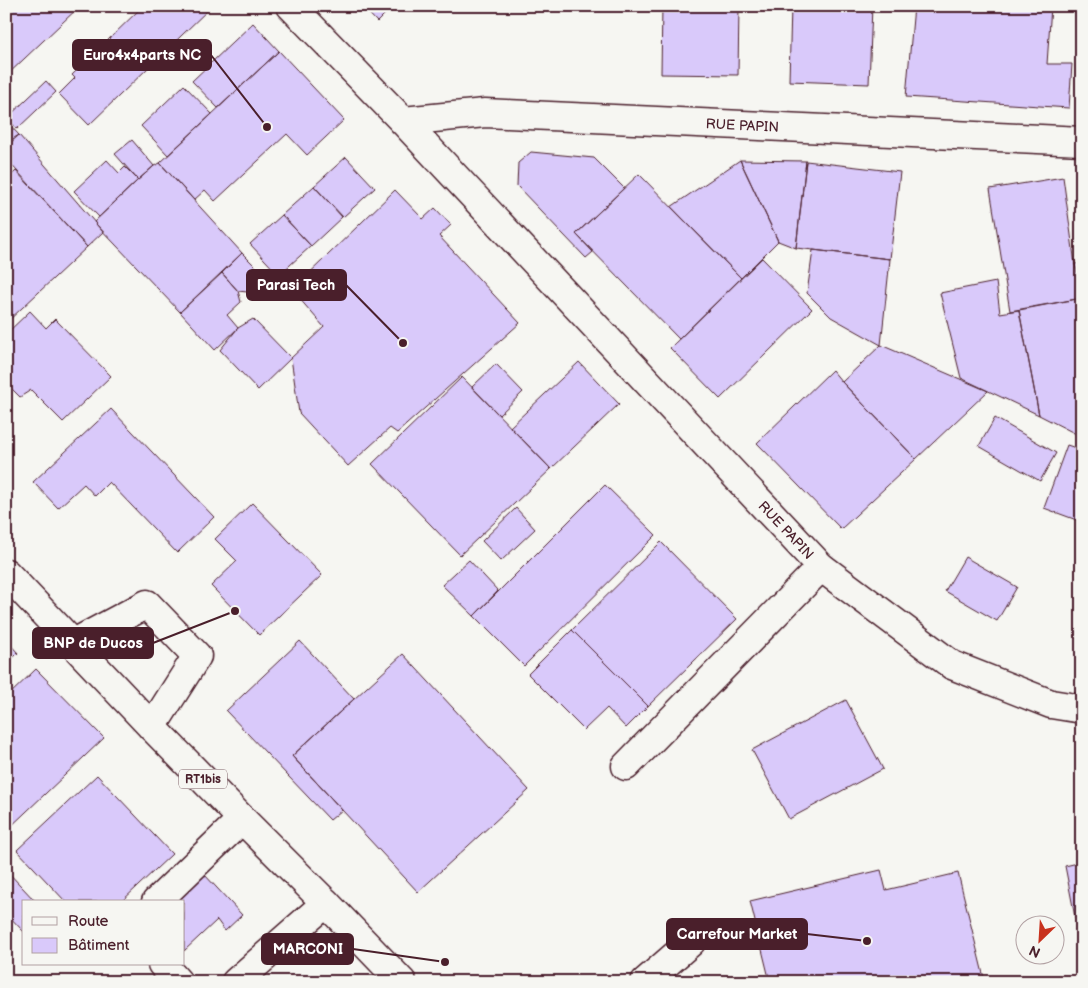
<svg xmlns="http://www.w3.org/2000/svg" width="1088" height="988" font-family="'Balsamiq Sans',sans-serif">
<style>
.building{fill:#d9c9fa;stroke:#4a1f2b}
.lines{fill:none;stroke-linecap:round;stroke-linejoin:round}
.minor-casing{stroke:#4a1f2b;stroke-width:31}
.major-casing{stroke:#4a1f2b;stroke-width:31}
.minor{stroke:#f6f6f2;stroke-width:28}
.major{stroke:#f6f6f2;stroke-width:28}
.labels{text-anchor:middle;stroke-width:4;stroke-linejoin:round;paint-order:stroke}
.shield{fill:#f6f6f2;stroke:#7e6067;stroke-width:1}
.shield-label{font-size:12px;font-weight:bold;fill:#4a1f2b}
.street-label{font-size:14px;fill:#4a1f2b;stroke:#f6f6f2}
.leader{fill:none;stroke:#4a1f2b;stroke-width:2}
.callout-dot{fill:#4a1f2b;stroke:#f6f6f2;stroke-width:2}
.callout{fill:#4a1f2b;stroke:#4a1f2b;stroke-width:2}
.callout-label{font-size:15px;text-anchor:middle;font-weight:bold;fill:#fff}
</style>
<rect width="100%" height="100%" fill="#f6f6f2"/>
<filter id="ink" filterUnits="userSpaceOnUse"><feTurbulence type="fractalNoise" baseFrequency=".02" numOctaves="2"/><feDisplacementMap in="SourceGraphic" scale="10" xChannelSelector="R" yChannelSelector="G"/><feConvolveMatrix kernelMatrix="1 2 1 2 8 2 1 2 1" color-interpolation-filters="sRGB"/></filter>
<g filter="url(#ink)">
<path class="building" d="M 6,6 L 80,6 L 6,76 Z
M 143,6 L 212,6 L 89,125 L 59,94 L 75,78 L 72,75 Z
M 362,6 L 393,6 L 377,22 Z
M 662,6 L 739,6 L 738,75 L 661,74 Z
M 791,6 L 872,6 L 869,84 L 789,81 Z
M 914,6 L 1051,6 L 1047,64 L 1072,64 L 1069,108 L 906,97 Z
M 253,23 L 279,51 L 218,108 L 192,81 Z
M 279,51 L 344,120 L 307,155 L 287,134 L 215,201 L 205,190 L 194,200 L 160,163 Z
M 46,81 L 56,92 L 17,129 L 7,118 Z
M 184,85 L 212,114 L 168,155 L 141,126 Z
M 6,121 L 19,135 L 6,147 Z
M 19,135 L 103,232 L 87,247 L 6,159 L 6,143 Z
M 132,140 L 154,166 L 138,180 L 115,154 Z
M 531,152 L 594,158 L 624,188 L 576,234 L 593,252 L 586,258 L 517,186 L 518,163 Z
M 346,157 L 375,188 L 343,217 L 314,186 Z
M 107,160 L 119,173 L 125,167 L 138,180 L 99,217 L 74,191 Z
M 740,160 L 778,241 L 741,278 L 671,207 Z
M 740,160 L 806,161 L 796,248 L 778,241 Z
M 806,161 L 900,172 L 890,259 L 796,248 Z
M 160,163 L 242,253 L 180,312 L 94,222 L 138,180 L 154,166 Z
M 16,171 L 87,247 L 6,323 L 6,180 Z
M 639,174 L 741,278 L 679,339 L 576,234 Z
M 1063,177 L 1075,264 L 1082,292 L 1082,298 L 1010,311 L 990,189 Z
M 314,186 L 342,217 L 311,246 L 282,215 Z
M 395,190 L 423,219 L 435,208 L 451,225 L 439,236 L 520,323 L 397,433 L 390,428 L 348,466 L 299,413 L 291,358 L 324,327 L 292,290 Z
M 282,215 L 311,246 L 279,275 L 250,244 Z
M 813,250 L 890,259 L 881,345 L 831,317 L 807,293 Z
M 242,253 L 259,270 L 255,274 L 261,280 L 247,292 L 238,291 L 222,273 Z
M 762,258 L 812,309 L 720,399 L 670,348 Z
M 1082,263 L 1082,297 L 1075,264 Z
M 222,273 L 238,291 L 241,302 L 227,315 L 238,328 L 215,350 L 180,312 Z
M 996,282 L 1000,313 L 1019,310 L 1039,415 L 961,378 L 940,293 Z
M 1082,298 L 1082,437 L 1039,415 L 1019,310 Z
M 30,311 L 46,328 L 55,319 L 111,376 L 63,422 L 31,390 L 20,397 L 6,383 L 6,334 Z
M 253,319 L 291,358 L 258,390 L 220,350 L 238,328 Z
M 881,345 L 988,391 L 916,459 L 842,382 Z
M 579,362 L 619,404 L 551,469 L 510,427 Z
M 496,364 L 523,392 L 499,415 L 472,387 Z
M 832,370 L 842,382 L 916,459 L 841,529 L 757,443 Z
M 462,377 L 551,469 L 460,555 L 372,464 Z
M 111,409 L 214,517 L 177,553 L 109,482 L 95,496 L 84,484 L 58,508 L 33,482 Z
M 995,418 L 1056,453 L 1040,481 L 979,446 Z
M 1067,445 L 1082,450 L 1082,522 L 1044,508 Z
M 605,485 L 656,535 L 524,666 L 474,616 Z
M 252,503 L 322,575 L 259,635 L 211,586 L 237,561 L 215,539 Z
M 516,508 L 535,529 L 501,561 L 482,541 Z
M 661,542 L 737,619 L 648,706 L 572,630 Z
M 965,557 L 1017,587 L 997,621 L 945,591 Z
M 469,560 L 498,591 L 474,616 L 442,585 Z
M 572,630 L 648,706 L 626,728 L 607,708 L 584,730 L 528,674 Z
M 6,640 L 18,653 L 6,665 Z
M 300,641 L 354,699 L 292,756 L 342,810 L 330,820 L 226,711 Z
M 403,654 L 529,790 L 418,892 L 292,756 Z
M 36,669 L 104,738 L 6,831 L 6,698 Z
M 846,700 L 883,769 L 789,819 L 752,750 Z
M 97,775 L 172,854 L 121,902 L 66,902 L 17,850 Z
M 1082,862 L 1082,953 L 1065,866 Z
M 6,870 L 36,902 L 24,902 L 24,932 L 6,913 Z
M 881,870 L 886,890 L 958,873 L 985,982 L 770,982 L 750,901 Z
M 204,874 L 242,915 L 225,931 L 217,920 L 184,951 L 184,902 L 173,902 Z"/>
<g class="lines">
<defs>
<g id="minor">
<path id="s1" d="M 291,6 L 403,121 L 821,567 L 952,665 L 1051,704 L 1082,709"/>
<path id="s2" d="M 403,121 L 485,113 L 1082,141"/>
<path d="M 74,643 L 147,604 L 197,656 L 152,727"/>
<path d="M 626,766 L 821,567"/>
<path d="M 156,902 L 242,819"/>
<path d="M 162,964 L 178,982"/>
<path d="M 236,982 L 326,903"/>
<path d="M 645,982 L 691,942"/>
</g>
<path id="major" d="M 6,573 L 152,727 L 242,819 L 326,903 L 402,982"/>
</defs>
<use href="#minor" class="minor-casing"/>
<use href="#major" class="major-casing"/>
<use href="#minor" class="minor"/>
<use href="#major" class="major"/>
</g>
</g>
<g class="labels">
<rect class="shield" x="179" y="769.5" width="48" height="19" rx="4"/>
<g class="shield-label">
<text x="203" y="783">RT1bis</text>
</g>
<g class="street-label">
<text dy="5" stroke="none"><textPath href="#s2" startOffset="340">RUE PAPIN</textPath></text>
<text dy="5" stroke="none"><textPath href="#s1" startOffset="721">RUE PAPIN</textPath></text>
</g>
</g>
<path class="leader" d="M267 127L211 55M403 343L346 285M235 611L153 643M867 941L807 934M445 962L353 949"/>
<g class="callout-dot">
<circle cx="267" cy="127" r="5"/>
<circle cx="403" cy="343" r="5"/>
<circle cx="235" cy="611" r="5"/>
<circle cx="867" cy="941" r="5"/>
<circle cx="445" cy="962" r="5"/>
</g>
<g class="callout">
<rect x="73" y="40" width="138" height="30" rx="5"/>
<rect x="247" y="270" width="99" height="30" rx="5"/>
<rect x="33" y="628" width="120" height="30" rx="5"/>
<rect x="667" y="919" width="140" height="30" rx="5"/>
<rect x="262" y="934" width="91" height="30" rx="5"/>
</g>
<g class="callout-label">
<text x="142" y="60">Euro4x4parts NC</text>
<text x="296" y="290">Parasi Tech</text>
<text x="93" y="648">BNP de Ducos</text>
<text x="737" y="939">Carrefour Market</text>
<text x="308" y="954">MARCONI</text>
</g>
<rect width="1088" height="988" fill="none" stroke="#f6f6f2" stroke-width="25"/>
<rect x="12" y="12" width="1063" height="963" fill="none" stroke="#4a1f2b" stroke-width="2" filter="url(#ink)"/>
<rect x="22" y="900" width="162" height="65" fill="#f6f6f2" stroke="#b1a0a2"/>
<rect x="32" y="917" width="25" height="8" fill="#f6f6f2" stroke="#b1a0a2"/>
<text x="68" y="926" font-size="15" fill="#4a1f2b">Route</text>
<rect x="32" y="938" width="25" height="15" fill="#d9c9fa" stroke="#b1a0a2"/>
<text x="68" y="950" font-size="15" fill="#4a1f2b">Bâtiment</text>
<g transform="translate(1040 940) rotate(205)"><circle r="24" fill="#f6f6f2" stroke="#b1a0a2"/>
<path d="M0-4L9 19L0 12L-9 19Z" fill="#c8321e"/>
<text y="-8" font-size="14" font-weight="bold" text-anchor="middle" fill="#4a1f2b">N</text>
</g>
</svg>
